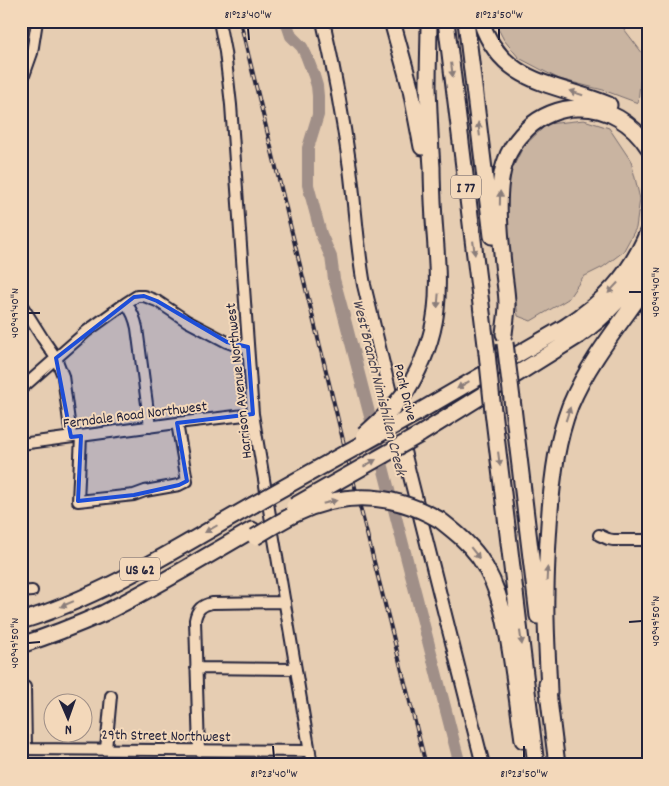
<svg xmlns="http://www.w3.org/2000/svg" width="669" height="786" font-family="Dekko,sans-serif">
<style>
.green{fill:#c9b4a1;stroke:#766b6e}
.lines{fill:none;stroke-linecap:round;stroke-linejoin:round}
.river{stroke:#a08f88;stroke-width:12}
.minor-casing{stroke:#22223b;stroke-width:14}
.major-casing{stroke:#22223b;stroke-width:16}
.highway-casing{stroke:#22223b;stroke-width:19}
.minor{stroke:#f3d8ba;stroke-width:10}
.major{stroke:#f3d8ba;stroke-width:12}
.highway{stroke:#f3d8ba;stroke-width:15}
.rail-casing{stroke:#22223b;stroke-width:4}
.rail{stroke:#f3d8ba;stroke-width:2;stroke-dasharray:5.5;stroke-linecap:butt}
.highway-bridge-casing{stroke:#22223b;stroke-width:19;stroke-linecap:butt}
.highway-bridge{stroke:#f3d8ba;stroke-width:15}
.oneway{fill:#8a7d7a}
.marked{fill:#1d4ed8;fill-opacity:0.2;stroke:#1d4ed8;stroke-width:4;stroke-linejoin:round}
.ticks{fill:none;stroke:#22223b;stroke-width:2}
.labels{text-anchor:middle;stroke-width:4;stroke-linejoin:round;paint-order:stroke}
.shield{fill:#f3d8ba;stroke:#615961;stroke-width:1}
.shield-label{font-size:14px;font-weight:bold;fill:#22223b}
.street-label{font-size:15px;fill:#22223b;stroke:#f3d8ba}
.water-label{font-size:16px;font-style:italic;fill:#484352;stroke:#f3d8ba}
.neatline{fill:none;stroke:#22223b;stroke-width:2}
.ticks-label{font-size:12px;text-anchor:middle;fill:#22223b}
</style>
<rect width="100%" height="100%" fill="#e6cdb2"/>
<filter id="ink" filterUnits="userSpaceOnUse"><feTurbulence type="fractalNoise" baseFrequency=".02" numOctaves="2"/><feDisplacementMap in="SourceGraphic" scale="10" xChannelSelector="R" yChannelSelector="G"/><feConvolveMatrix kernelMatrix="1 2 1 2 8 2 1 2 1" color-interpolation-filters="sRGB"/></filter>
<g filter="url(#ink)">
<path class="green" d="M 494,21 L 618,21 L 643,54 L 638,103 L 603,90 L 559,79 L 519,58 L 504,40 Z
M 584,120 L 609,128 L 631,161 L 640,199 L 636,228 L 623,252 L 603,267 L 583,277 L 568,299 L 531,321 L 518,316 L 504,217 L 506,182 L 523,147 L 547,124 Z"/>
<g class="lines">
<path class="river" d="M 286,21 L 291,36 L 302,47 L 306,55 L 314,76 L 317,86 L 318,96 L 318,115 L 308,148 L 308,185 L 321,234 L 331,257 L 334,279 L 343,312 L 460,765"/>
<defs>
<path id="minor" d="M 219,21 L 225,52 L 231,105 L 253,414 L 312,765
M 21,84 L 32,53 L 37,21
M 126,303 C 132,311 135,318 137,328 L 150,427
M 21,304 L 43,339 L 56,358 L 63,376 L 71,437
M 21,389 L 87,331 L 126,303 L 137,296 L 144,296 L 157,301 L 187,321 L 227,342 L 235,345 L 248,347
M 81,436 L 78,501 L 134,495 L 145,491 L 179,485 L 187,481 L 177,423
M 21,444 L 177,423 L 253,414
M 599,535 L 608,539 L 613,540 L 648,540
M 21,592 L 32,591
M 196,668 L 296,669
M 25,687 L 26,749
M 21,749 L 310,751
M 106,749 L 111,696
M 199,751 L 195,620 C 197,609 202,605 212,603 L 285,602"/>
<path id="major" d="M 323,21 C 334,69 343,119 350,168 C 355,207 357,246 364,285 L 409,472 L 483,765"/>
<path id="highway" d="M 392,21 L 411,90 L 422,147
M 446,21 L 487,353
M 466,21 L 492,236
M 481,21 C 502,85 556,83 609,105
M 504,334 C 505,324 507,314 507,304 C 507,294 505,283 504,274 C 501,242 494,190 506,160 C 510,148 518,138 527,129 C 540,116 560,108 578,108 C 607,107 633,123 648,147
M 407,390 C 444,330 439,287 434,220 C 433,202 432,184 432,167 C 430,140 429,113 428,86 C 428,65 429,43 429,21
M 512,399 L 538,616
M 493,411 L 536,765
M 415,414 L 565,327 C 604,302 630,275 648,232
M 419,435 L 578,336 C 608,315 630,290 648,258
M 440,520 C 454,531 468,542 479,557 C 503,591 508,635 514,675 C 517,696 520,718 523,740
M 21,621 C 104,596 179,547 253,505
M 21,645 C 49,636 77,625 104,613 C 155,588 203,558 252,530
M 547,684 L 557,765
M 549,693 C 548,660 545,627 546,594 C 546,566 548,538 550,510 C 553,474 557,440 570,406 C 587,365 616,329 641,294 L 648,280"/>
</defs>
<use href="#minor" class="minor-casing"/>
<use href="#major" class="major-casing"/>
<use href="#highway" class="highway-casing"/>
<use href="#minor" class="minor"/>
<use href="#major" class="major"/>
<use href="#highway" class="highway"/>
<defs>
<path id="rail" d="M 240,21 L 343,440 L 426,765"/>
</defs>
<use href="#rail" class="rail-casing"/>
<use href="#rail" class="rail"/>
<defs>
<path id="highway-bridge" d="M 505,343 L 512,399
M 487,353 L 493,411
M 364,435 L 390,411 L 407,390
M 253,505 C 307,474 361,445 415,414
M 294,506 L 419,435
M 255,537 C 268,529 281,521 295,514 C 345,490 393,493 440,520"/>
</defs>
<use href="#highway-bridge" class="highway-bridge-casing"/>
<use href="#highway-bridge" class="highway-bridge"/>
</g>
<defs><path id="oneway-solid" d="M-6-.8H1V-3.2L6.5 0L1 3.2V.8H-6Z" transform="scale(1.25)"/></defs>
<g class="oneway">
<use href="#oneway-solid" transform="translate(452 70) rotate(83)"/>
<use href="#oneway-solid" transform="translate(576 93) rotate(-162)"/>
<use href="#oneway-solid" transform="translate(479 129) rotate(-97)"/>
<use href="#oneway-solid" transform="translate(500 198) rotate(-89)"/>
<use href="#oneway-solid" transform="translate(474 248) rotate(83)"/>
<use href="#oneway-solid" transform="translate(613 288) rotate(133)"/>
<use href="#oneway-solid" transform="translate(438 301) rotate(95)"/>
<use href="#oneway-solid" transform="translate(463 385) rotate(149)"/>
<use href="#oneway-solid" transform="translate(568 414) rotate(-72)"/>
<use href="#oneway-solid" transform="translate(499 459) rotate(83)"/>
<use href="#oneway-solid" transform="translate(370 463) rotate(-30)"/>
<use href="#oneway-solid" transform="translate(330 502) rotate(-14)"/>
<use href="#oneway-solid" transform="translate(211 529) rotate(150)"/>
<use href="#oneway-solid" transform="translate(475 553) rotate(52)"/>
<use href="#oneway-solid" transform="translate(547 574) rotate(-87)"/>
<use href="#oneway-solid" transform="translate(67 604) rotate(157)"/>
<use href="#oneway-solid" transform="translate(521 638) rotate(82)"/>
</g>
</g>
<path class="marked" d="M 144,296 L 157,301 L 227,342 L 248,347 L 253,414 L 177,423 L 187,481 L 179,485 L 134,495 L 78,501 L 81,436 L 71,437 L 56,358 L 134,297 Z"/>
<path class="ticks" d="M 248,28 L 249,40M 499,28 L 499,40M 629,292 L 642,292M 28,313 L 40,313M 629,622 L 642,621M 28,643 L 40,642M 273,746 L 274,758M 524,746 L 524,758"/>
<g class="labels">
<g class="shield">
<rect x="451" y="175.5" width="30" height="23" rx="4"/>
<rect x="120" y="557.5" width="40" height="23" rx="4"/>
</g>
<g class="shield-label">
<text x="466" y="192">I 77</text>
<text x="140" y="574">US 62</text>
</g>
<g class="street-label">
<text transform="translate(238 381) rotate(-96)" y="5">Harrison Avenue Northwest</text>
<text transform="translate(406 392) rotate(76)" y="5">Park Drive</text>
<text transform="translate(135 414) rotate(-7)" y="5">Ferndale Road Northwest</text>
<text transform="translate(166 735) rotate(1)" y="5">29th Street Northwest</text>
</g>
<g class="water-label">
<text transform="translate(381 387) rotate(76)" y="6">West Branch Nimishillen Creek</text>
</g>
</g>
<rect width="669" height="786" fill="none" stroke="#f3d8ba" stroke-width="55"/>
<g transform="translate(68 718) rotate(178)"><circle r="24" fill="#f3d8ba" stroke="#9f8f87"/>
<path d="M0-4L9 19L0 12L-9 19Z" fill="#22223b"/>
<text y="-8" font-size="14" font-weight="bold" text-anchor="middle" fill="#22223b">N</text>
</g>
<rect x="28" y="28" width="614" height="730" class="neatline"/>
<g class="ticks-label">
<text x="248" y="18">81°23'40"W</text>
<text x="499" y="18">81°23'50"W</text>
<text transform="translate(655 292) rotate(-90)" y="4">40°49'40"N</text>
<text transform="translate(14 313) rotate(-90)" y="4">40°49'40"N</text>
<text transform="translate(655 621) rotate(-90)" y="4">40°49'50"N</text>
<text transform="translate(14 643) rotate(-90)" y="4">40°49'50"N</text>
<text x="274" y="777">81°23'40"W</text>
<text x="524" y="777">81°23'50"W</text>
</g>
</svg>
